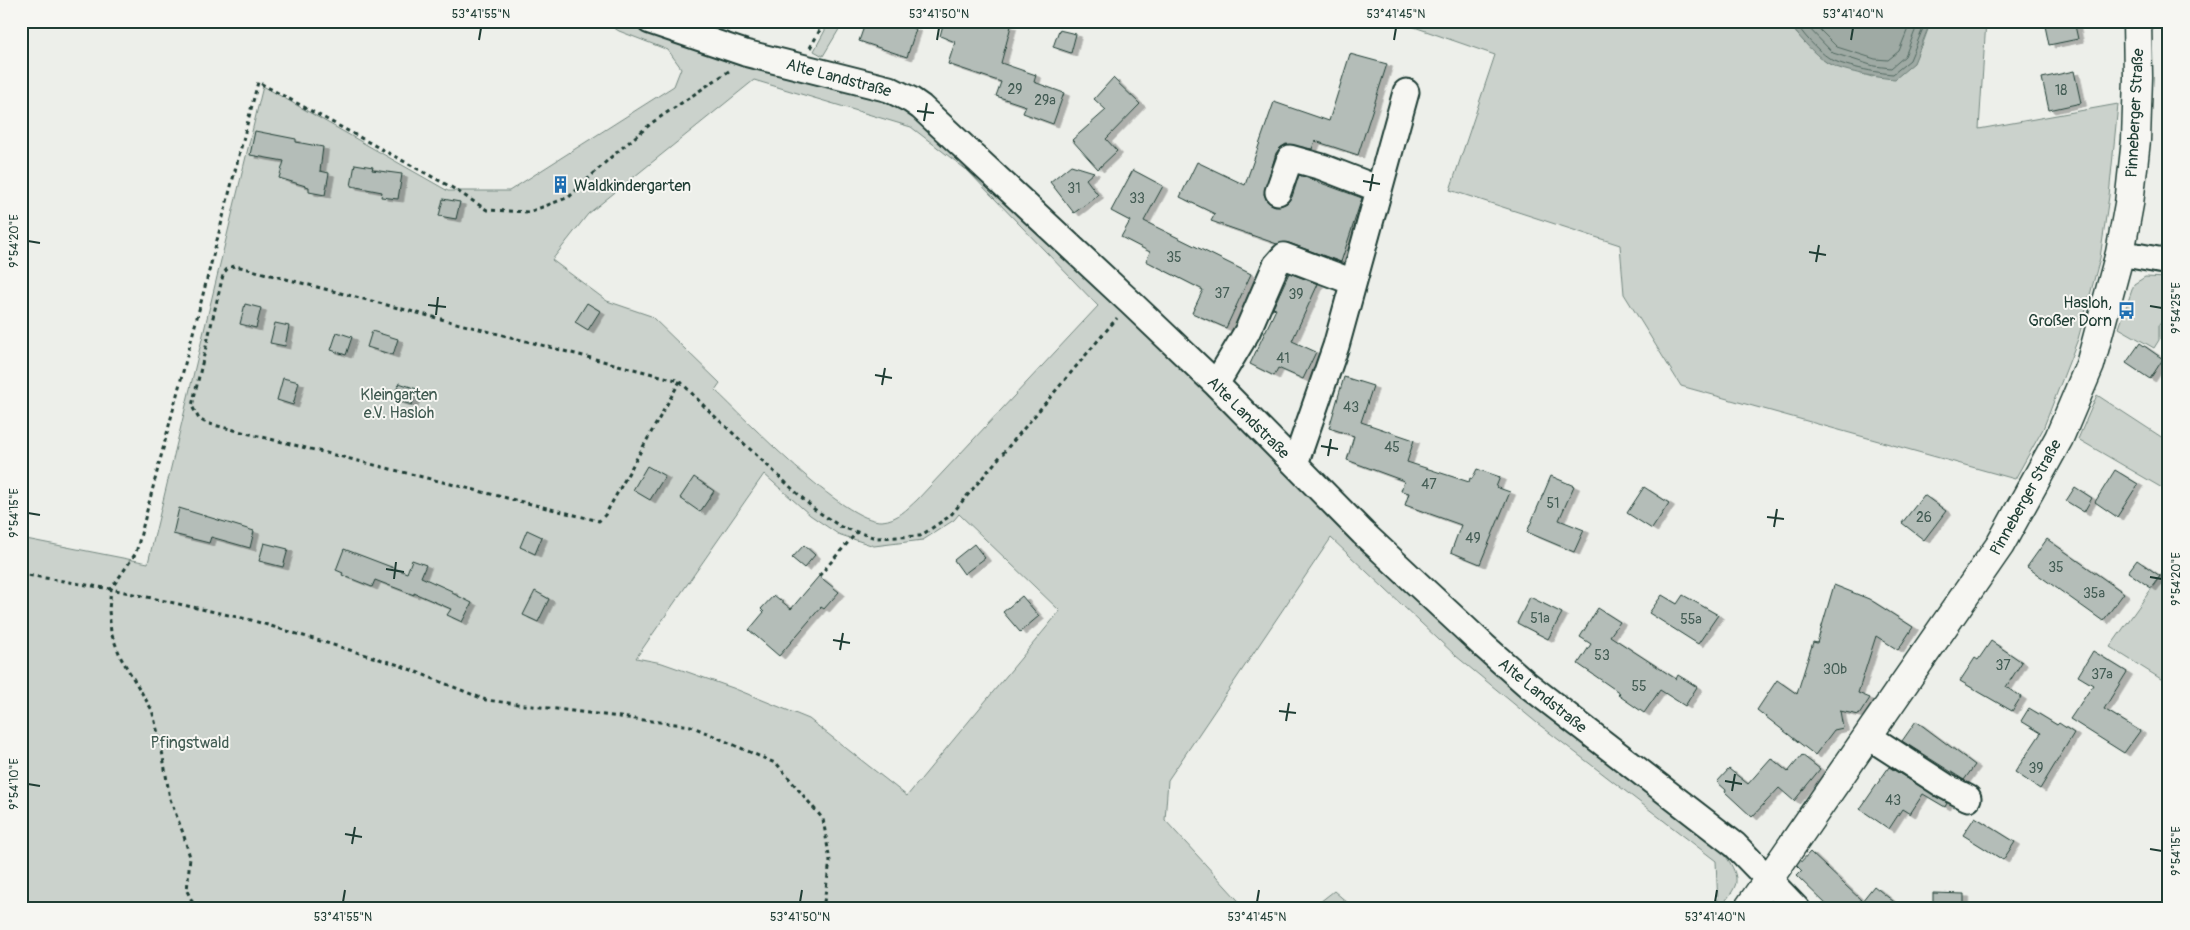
<svg xmlns="http://www.w3.org/2000/svg" width="2190" height="930" font-family="Pangolin,sans-serif">
<style>
.green{fill:#cbd2cc;stroke:#758880;fill-rule:evenodd}
.water{fill:#9faaa4;stroke:#6c7e77}
.lines{fill:none;stroke-linecap:round;stroke-linejoin:round}
.shore{stroke:#526961;stroke-width:1}
.building{fill:#b4bdb8;stroke:#1f3d34;filter:url(#shadow)}
.minor-casing{stroke:#1f3d34;stroke-width:29}
.major-casing{stroke:#1f3d34;stroke-width:31}
.path{stroke:#1f3d34;stroke-width:3;stroke-dasharray:4 4;stroke-linecap:butt}
.minor{stroke:#f6f6f2;stroke-width:25}
.major{stroke:#f6f6f2;stroke-width:28}
.ticks{fill:none;stroke:#1f3d34;stroke-width:2}
.labels{text-anchor:middle;stroke-width:4;stroke-linejoin:round;paint-order:stroke}
.number-label{font-size:14px;fill:#445d55}
.street-label{font-size:16px;fill:#1f3d34;stroke:#f6f6f2}
.poi-label{font-size:16px;fill:#1f3d34;stroke:#f6f6f2;text-anchor:start}
.park-label{font-size:16px;fill:#415b52;stroke:#f6f6f2}
.neatline{fill:none;stroke:#1f3d34;stroke-width:2}
.ticks-label{font-size:12px;text-anchor:middle;fill:#1f3d34}
</style>
<defs>
<filter id="shadow"><feDropShadow dx="5.5" dy="3" stdDeviation="0" flood-color="#0004"/></filter>
</defs>
<rect width="100%" height="100%" fill="#edefea"/>
<filter id="ink" filterUnits="userSpaceOnUse"><feTurbulence type="fractalNoise" baseFrequency=".02" numOctaves="2"/><feDisplacementMap in="SourceGraphic" scale="10" xChannelSelector="R" yChannelSelector="G"/><feConvolveMatrix kernelMatrix="1 2 1 2 8 2 1 2 1" color-interpolation-filters="sRGB"/></filter>
<g filter="url(#ink)">
<path class="green" d="M 603,21 L 639,21 L 911,105 L 1713,840 C 1721,850 1741,872 1735,886 C 1732,894 1724,902 1719,909 L 1716,909 L 1718,905 L 1716,861 L 1537,723 L 1456,656 L 1331,538 L 1168,780 L 1165,820 L 1246,909 L 21,909 L 21,538 L 148,563 L 263,86 L 448,191 L 509,191 L 674,86 L 681,68 L 668,50 L 619,31 ZM 754,80 L 911,127 L 968,171 L 1098,306 L 917,500 C 907,509 897,520 882,521 C 844,523 745,418 715,390 L 720,383 L 651,316 L 607,301 L 552,260 L 588,214 ZM 764,474 L 810,515 L 838,534 L 874,546 L 923,540 L 954,520 L 959,514 L 1060,611 L 907,796 L 809,719 L 733,688 L 662,663 L 636,658 Z
M 830,21 L 844,21 L 823,56 L 814,51 Z
M 1397,21 L 1789,21 L 1796,33 L 1827,63 L 1872,77 L 1922,46 L 1931,21 L 1986,21 L 1979,129 L 2118,104 L 2109,196 L 2100,258 L 2078,339 L 2043,429 L 2015,479 L 1681,386 L 1624,294 L 1620,245 L 1450,190 L 1495,55 Z
M 2145,277 L 2169,278 L 2169,313 L 2159,325 L 2159,340 L 2154,348 L 2119,328 L 2134,284 Z
M 2097,395 L 2169,442 L 2169,492 L 2078,439 Z
M 2169,564 L 2169,684 L 2110,647 Z
M 1334,891 L 1355,909 L 1311,909 Z"/>
<path class="water" d="M 1789,21 L 1931,21 L 1914,63 L 1895,79 C 1879,78 1839,71 1826,62 C 1815,55 1794,33 1789,21 Z"/>
<g class="lines">
<path class="shore" d="M 1795,21 C 1801,33 1818,51 1829,58 C 1841,66 1878,73 1893,74 L 1910,60 L 1926,21
M 1802,21 L 1833,53 L 1874,66 L 1891,68 L 1905,56 L 1919,21
M 1811,21 L 1837,47 L 1875,59 L 1888,60 L 1899,51 L 1911,21"/>
</g>
<path class="building" d="M 866,21 L 891,21 L 916,29 L 907,57 L 859,41 Z
M 944,21 L 995,21 L 1011,26 L 1001,63 L 1036,75 L 1034,82 L 1064,93 L 1053,124 L 1023,113 L 1026,106 L 996,96 L 1001,82 L 948,64 L 955,42 L 940,36 Z
M 2044,21 L 2074,21 L 2078,39 L 2049,45 Z
M 1059,30 L 1076,34 L 1071,53 L 1053,47 Z
M 1350,54 L 1387,64 L 1358,155 L 1315,141 L 1312,149 L 1286,144 L 1280,148 L 1276,153 L 1264,194 L 1267,201 L 1273,205 L 1280,206 L 1287,203 L 1292,197 L 1299,175 L 1362,198 L 1341,262 L 1289,243 L 1277,244 L 1211,221 L 1215,214 L 1180,197 L 1197,162 L 1245,185 L 1274,102 L 1329,121 Z
M 2074,71 L 2081,103 L 2049,110 L 2042,78 Z
M 1113,78 L 1140,104 L 1106,139 L 1117,151 L 1098,169 L 1072,140 L 1106,110 L 1094,99 Z
M 255,131 L 296,139 L 296,142 L 323,147 L 320,171 L 329,173 L 325,195 L 309,192 L 309,187 L 279,178 L 284,161 L 250,155 Z
M 355,164 L 373,167 L 372,170 L 402,174 L 398,199 L 381,197 L 382,192 L 351,186 Z
M 1071,165 L 1094,172 L 1086,179 L 1098,195 L 1074,213 L 1050,182 Z
M 1133,170 L 1163,186 L 1144,221 L 1251,274 L 1226,328 L 1192,313 L 1203,290 L 1146,261 L 1150,252 L 1121,237 L 1130,221 L 1111,211 Z
M 443,199 L 460,202 L 456,219 L 439,216 Z
M 1289,273 L 1318,284 L 1292,341 L 1316,352 L 1303,379 L 1278,368 L 1274,376 L 1250,364 L 1276,309 L 1273,308 Z
M 587,303 L 600,311 L 588,330 L 575,322 Z
M 245,304 L 261,308 L 256,328 L 240,324 Z
M 275,323 L 289,326 L 285,346 L 270,343 Z
M 372,331 L 398,339 L 393,355 L 367,347 Z
M 337,332 L 352,337 L 346,355 L 331,350 Z
M 2140,343 L 2163,359 L 2150,379 L 2126,363 Z
M 1344,377 L 1373,386 L 1361,422 L 1414,440 L 1407,462 L 1469,482 L 1470,478 L 1472,479 L 1477,469 L 1500,477 L 1496,487 L 1510,492 L 1480,564 L 1451,552 L 1461,525 L 1405,505 L 1409,493 L 1401,491 L 1404,481 L 1347,460 L 1354,436 L 1329,428 Z
M 283,378 L 299,382 L 293,405 L 277,400 Z
M 399,383 L 417,389 L 412,405 L 393,399 Z
M 647,466 L 665,476 L 650,500 L 633,490 Z
M 2115,470 L 2138,484 L 2117,517 L 2095,502 Z
M 1551,476 L 1574,486 L 1559,520 L 1584,530 L 1574,552 L 1527,532 Z
M 694,477 L 714,491 L 700,512 L 680,498 Z
M 1644,487 L 1669,503 L 1652,529 L 1627,513 Z
M 2075,487 L 2092,498 L 2084,512 L 2066,501 Z
M 1924,495 L 1946,511 L 1924,540 L 1902,523 Z
M 179,508 L 254,531 L 250,548 L 211,537 L 209,543 L 173,534 Z
M 527,530 L 542,537 L 535,554 L 520,547 Z
M 2047,539 L 2124,593 L 2103,621 L 2027,567 Z
M 264,543 L 288,549 L 283,567 L 259,561 Z
M 974,544 L 985,558 L 964,574 L 954,560 Z
M 804,545 L 815,555 L 804,568 L 792,558 Z
M 344,549 L 407,573 L 412,560 L 426,565 L 421,577 L 452,591 L 452,593 L 472,603 L 462,622 L 447,615 L 451,609 L 414,593 L 414,595 L 375,580 L 372,587 L 342,575 L 343,573 L 336,570 Z
M 2137,560 L 2160,576 L 2151,588 L 2128,572 Z
M 819,576 L 839,592 L 824,609 L 821,607 L 779,656 L 749,630 L 764,612 L 761,609 L 774,595 L 791,609 Z
M 1834,585 L 1869,599 L 1913,627 L 1898,650 L 1876,636 L 1858,693 L 1870,698 L 1859,715 L 1840,711 L 1843,728 L 1834,730 L 1815,755 L 1757,710 L 1777,680 L 1797,694 L 1813,642 L 1817,643 Z
M 535,591 L 549,599 L 538,622 L 523,615 Z
M 1662,595 L 1677,604 L 1683,595 L 1718,615 L 1698,644 L 1649,613 Z
M 1022,596 L 1039,616 L 1020,632 L 1003,612 Z
M 1530,597 L 1562,613 L 1548,639 L 1517,623 Z
M 1598,608 L 1620,622 L 1610,636 L 1676,679 L 1678,675 L 1697,687 L 1685,706 L 1660,690 L 1644,713 L 1618,695 L 1620,693 L 1578,664 L 1591,644 L 1580,637 Z
M 1991,641 L 2022,662 L 2006,687 L 2021,697 L 2012,711 L 1960,681 L 1975,658 L 1978,660 Z
M 2093,651 L 2127,672 L 2104,709 L 2140,731 L 2124,753 L 2070,719 L 2093,685 L 2078,676 Z
M 2029,708 L 2057,725 L 2059,723 L 2074,733 L 2040,789 L 2015,772 L 2041,733 L 2021,721 Z
M 1916,721 L 1975,765 L 1964,780 L 1902,741 Z
M 1802,755 L 1820,769 L 1794,801 L 1779,788 L 1752,817 L 1725,792 L 1726,790 L 1717,782 L 1729,769 L 1748,784 L 1771,758 L 1788,772 Z
M 1889,767 L 1947,803 L 1945,807 L 1923,794 L 1910,814 L 1902,809 L 1889,829 L 1860,809 Z
M 1975,817 L 2015,842 L 2003,860 L 1963,835 Z
M 1810,852 L 1861,900 L 1853,909 L 1831,909 L 1797,876 L 1802,871 L 1797,866 Z
M 1874,886 L 1903,909 L 1872,909 L 1862,901 Z
M 1933,893 L 1964,894 L 1964,909 L 1933,909 Z"/>
<g class="lines">
<defs>
<path id="minor" d="M 650,21 L 745,53 L 889,89 L 911,100 L 921,107 L 1131,303 L 1216,384 L 1363,533 L 1484,646 L 1528,685 L 1735,845 L 1797,909
M 1278,192 L 1290,158 L 1322,167 L 1379,189
M 2120,253 L 2169,262
M 1216,384 L 1247,332 L 1276,265 L 1284,256 L 1353,282
M 1295,464 L 1336,346 L 1406,92
M 1868,736 L 1945,786 L 1968,798"/>
<path id="major" d="M 1748,909 L 2000,545 L 2059,438 L 2090,365 L 2120,253 L 2129,204 L 2136,140 L 2138,77 L 2137,21"/>
</defs>
<use href="#minor" class="minor-casing"/>
<use href="#major" class="major-casing"/>
<path class="path" d="M 810,48 L 825,21
M 680,381 L 605,515 L 599,521 L 206,423 L 199,419 L 192,406 L 223,275 C 227,267 231,265 240,267 L 680,381 L 706,408 L 814,509 L 841,527 L 876,538 L 920,536 L 950,516 L 1117,318
M 21,574 L 111,589 L 251,620 L 399,665 L 486,700 L 691,726 L 777,764 L 823,819 L 830,861 L 823,909
M 819,576 L 857,532
M 196,909 L 187,891 L 190,857 L 183,833 L 170,799 L 161,745 L 152,710 L 121,658 L 111,633 L 109,610 L 111,589 L 136,553 L 258,82 L 451,187 L 487,210 L 529,212 L 569,197 L 610,158 L 653,122 L 729,71"/>
<use href="#minor" class="minor"/>
<use href="#major" class="major"/>
</g>
</g>
<path class="ticks" d="M 479,40 L 481,28M 937,40 L 939,28M 1394,40 L 1396,28M 1851,40 L 1853,28M 917,111 L 934,113M 924,121 L 927,103M 1363,181 L 1380,184M 1370,191 L 1373,174M 28,241 L 40,243M 1809,252 L 1826,255M 1816,262 L 1819,245M 428,305 L 446,307M 2150,306 L 2162,308M 436,315 L 438,297M 875,375 L 892,378M 882,385 L 885,368M 1321,446 L 1338,449M 1328,456 L 1331,439M 28,513 L 40,515M 1767,517 L 1784,519M 1774,527 L 1777,509M 386,569 L 404,572M 2150,577 L 2162,579M 394,579 L 396,562M 833,640 L 850,643M 840,650 L 843,633M 1279,711 L 1296,713M 1286,721 L 1289,703M 1725,781 L 1742,784M 28,784 L 40,786M 1732,791 L 1735,774M 345,834 L 362,837M 352,844 L 355,827M 2150,849 L 2162,851M 343,902 L 345,890M 800,902 L 802,890M 1257,902 L 1259,890M 1715,902 L 1717,890"/>
<defs>
<symbol id="building-bare" viewBox="-9 -9 18 18"><path d="M-4-6H4V6H1V3H-1V6H-4ZM-2.5-4.3h1.7v1.8h-1.7ZM.8-4.3h1.7v1.8H.8ZM-2.5-1h1.7V.8h-1.7ZM.8-1h1.7V.8H.8Z" fill="#1f6fb2" stroke="#f6f6f2" stroke-width="2.5" paint-order="stroke"/></symbol>
<symbol id="bus-bare" viewBox="-9 -9 18 18"><path d="M-5-6H5V4H4V6H2V4H-2V6H-4V4H-5ZM-3.5-4V0h7V-4ZM-3.5 1.2v1.5H-2V1.2ZM2 1.2v1.5H3.5V1.2Z" fill="#1f6fb2" stroke="#f6f6f2" stroke-width="2.5" paint-order="stroke"/></symbol>
</defs>
<g fill-rule="evenodd">
<use href="#building-bare" x="548" y="172" width="25" height="25"/>
<use href="#bus-bare" x="2114" y="298" width="25" height="25"/>
</g>
<g class="labels">
<g class="number-label">
<text x="1015" y="94">29</text>
<text x="2061" y="95">18</text>
<text x="1045" y="105">29a</text>
<text x="1074" y="193">31</text>
<text x="1137" y="203">33</text>
<text x="1174" y="262">35</text>
<text x="1222" y="298">37</text>
<text x="1296" y="299">39</text>
<text x="1283" y="363">41</text>
<text x="1351" y="412">43</text>
<text x="1392" y="452">45</text>
<text x="1429" y="489">47</text>
<text x="1553" y="508">51</text>
<text x="1924" y="522">26</text>
<text x="1473" y="543">49</text>
<text x="2056" y="572">35</text>
<text x="2094" y="598">35a</text>
<text x="1540" y="623">51a</text>
<text x="1691" y="624">55a</text>
<text x="1602" y="660">53</text>
<text x="2003" y="670">37</text>
<text x="1835" y="674">30b</text>
<text x="2102" y="679">37a</text>
<text x="1639" y="691">55</text>
<text x="2036" y="773">39</text>
<text x="1893" y="805">43</text>
</g>
<g class="street-label">
<text transform="translate(839 77) rotate(15)" y="6">Alte Landstraße</text>
<text transform="translate(2134 113) rotate(-87)" y="6">Pinneberger Straße</text>
<text transform="translate(1249 417) rotate(45)" y="6">Alte Landstraße</text>
<text transform="translate(2025 497) rotate(-61)" y="6">Pinneberger Straße</text>
<text transform="translate(1543 695) rotate(39)" y="6">Alte Landstraße</text>
</g>
<g class="poi-label">
<text x="574" y="191">Waldkindergarten</text>
<text x="2112" y="308" text-anchor="end">Hasloh,<tspan x="2112" dy="18">Großer Dorn</tspan></text>
</g>
<g class="park-label">
<text x="399" y="400">Kleingarten<tspan x="399" dy="18">e.V. Hasloh</tspan></text>
<text x="190" y="748">Pfingstwald</text>
</g>
</g>
<rect width="2190" height="930" fill="none" stroke="#f6f6f2" stroke-width="55"/>
<rect x="28" y="28" width="2134" height="874" class="neatline"/>
<g class="ticks-label">
<text x="481" y="18">53°41'55"N</text>
<text x="939" y="18">53°41'50"N</text>
<text x="1396" y="18">53°41'45"N</text>
<text x="1853" y="18">53°41'40"N</text>
<text transform="translate(14 241) rotate(-90)" y="4">9°54'20"E</text>
<text transform="translate(2176 308) rotate(-90)" y="4">9°54'25"E</text>
<text transform="translate(14 513) rotate(-90)" y="4">9°54'15"E</text>
<text transform="translate(2176 579) rotate(-90)" y="4">9°54'20"E</text>
<text transform="translate(14 784) rotate(-90)" y="4">9°54'10"E</text>
<text transform="translate(2176 851) rotate(-90)" y="4">9°54'15"E</text>
<text x="343" y="921">53°41'55"N</text>
<text x="800" y="921">53°41'50"N</text>
<text x="1257" y="921">53°41'45"N</text>
<text x="1715" y="921">53°41'40"N</text>
</g>
</svg>
